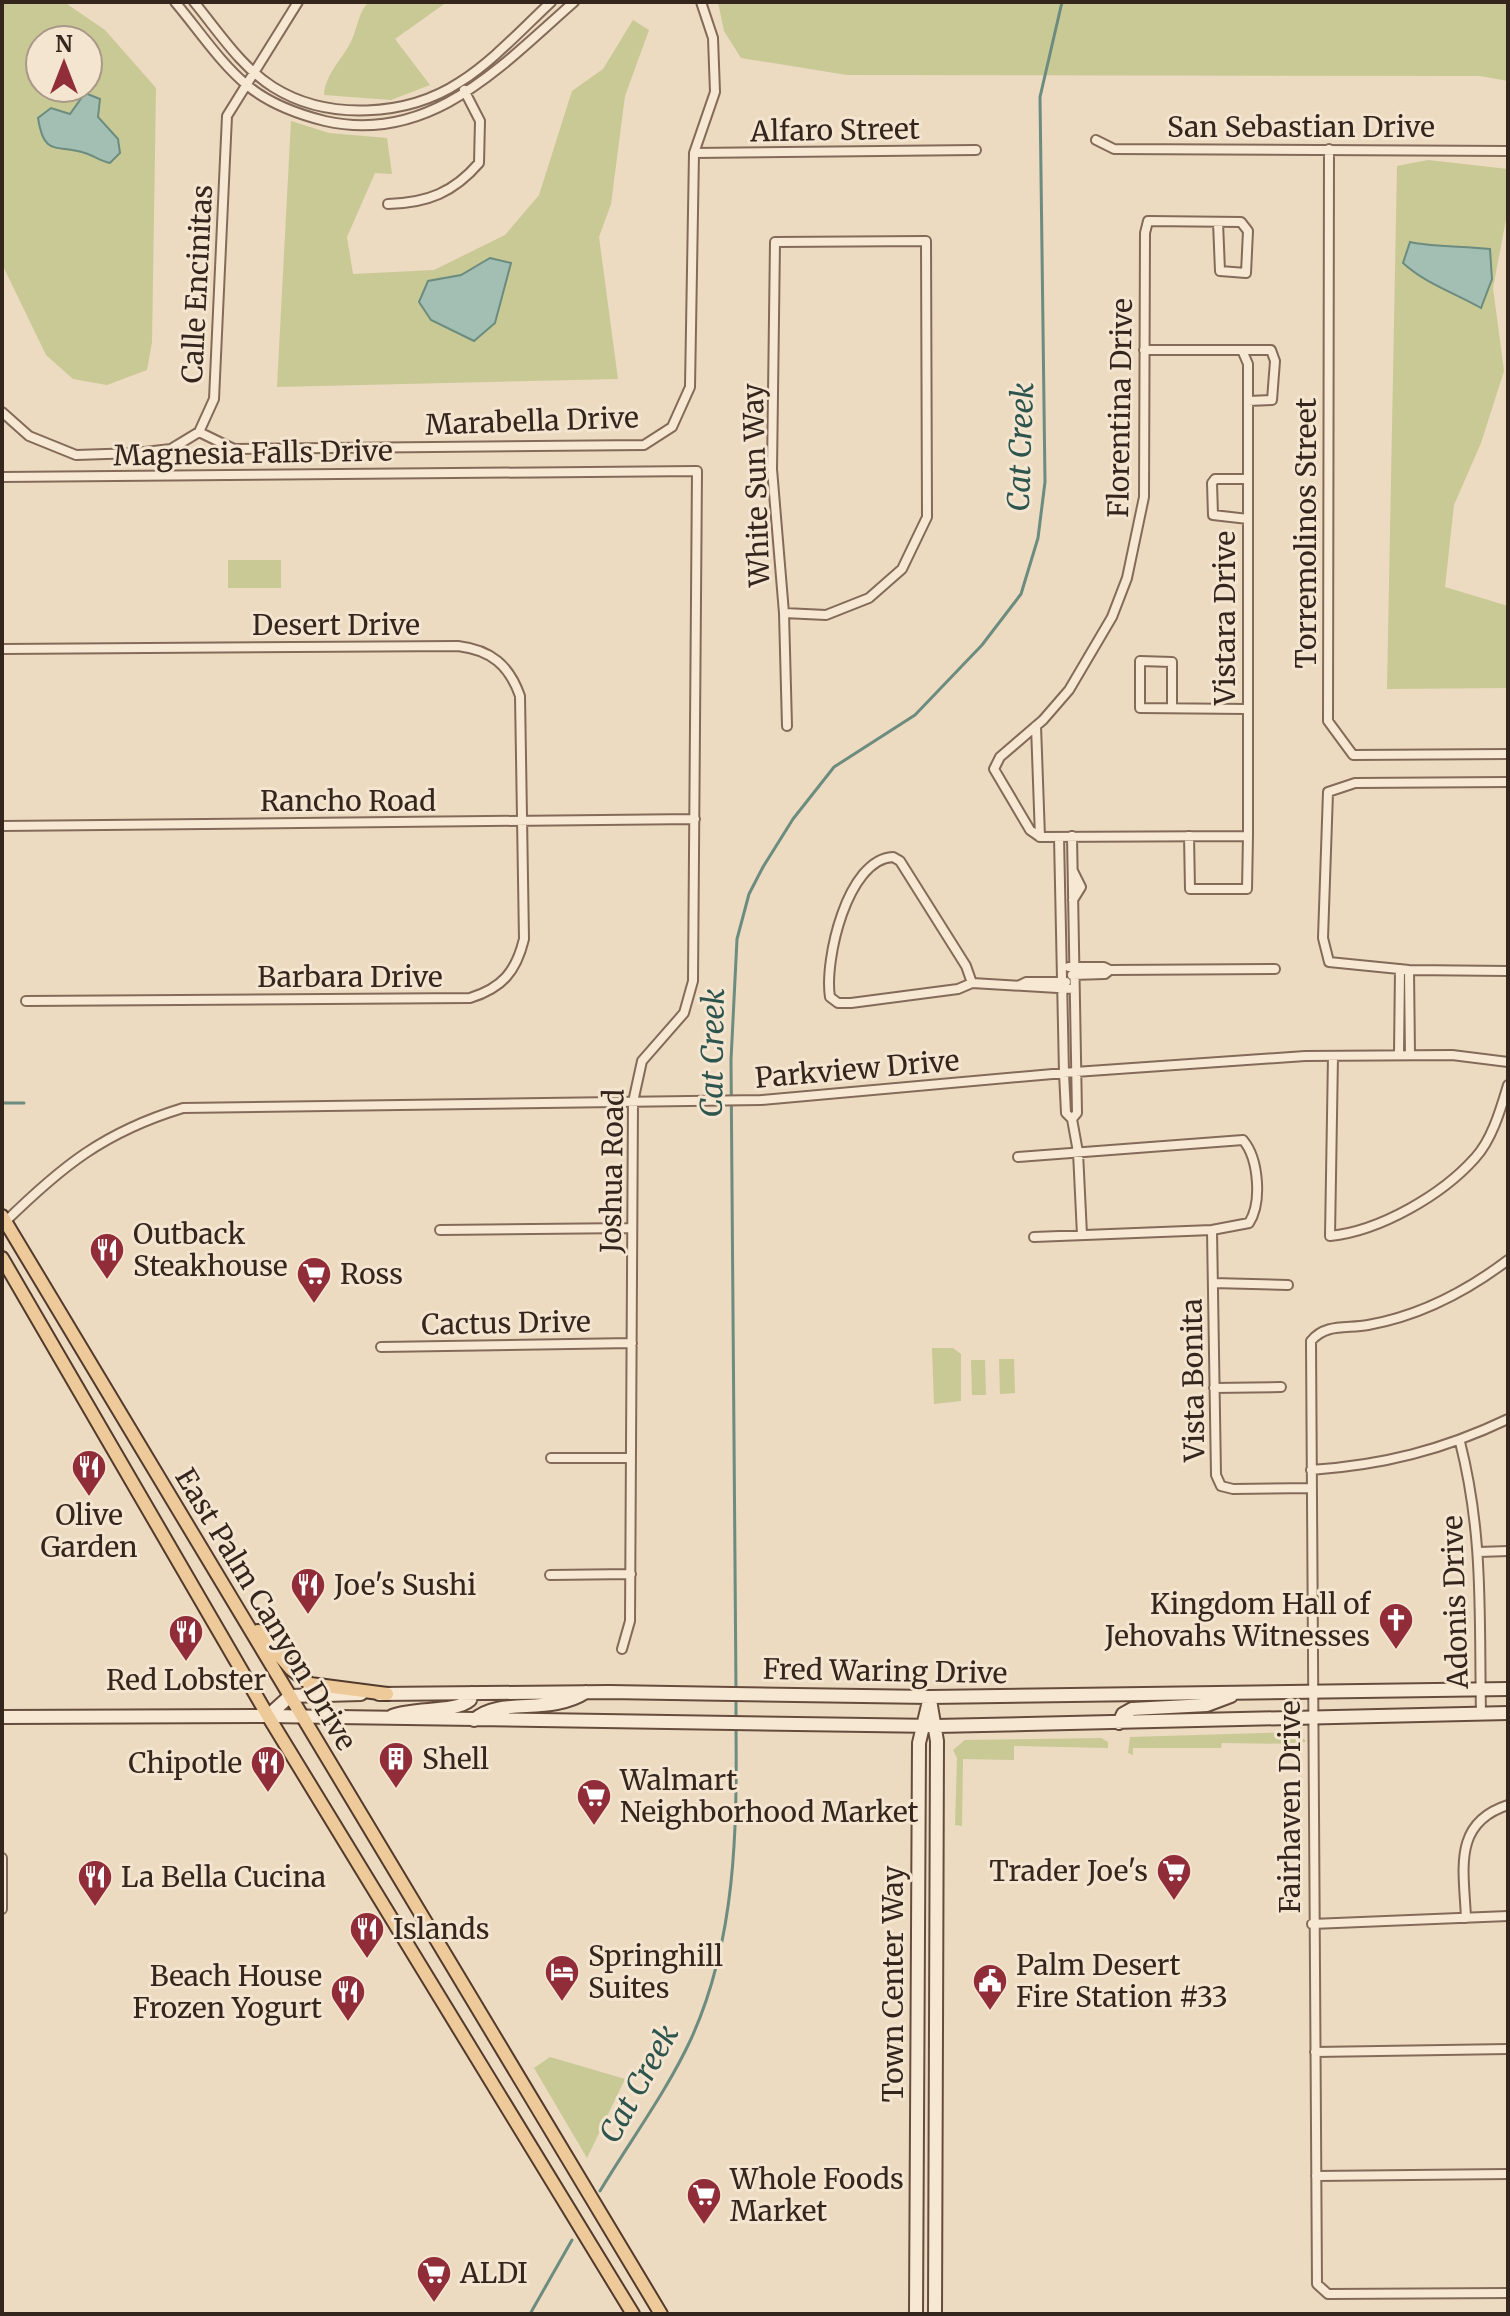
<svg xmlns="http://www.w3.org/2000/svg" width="1510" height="2316" font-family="Merriweather,serif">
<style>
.green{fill:#c9c995;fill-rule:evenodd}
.water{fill:#a3beb3;stroke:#6b8c7f;stroke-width:2}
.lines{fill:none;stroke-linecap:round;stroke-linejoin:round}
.stream{stroke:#6b8c7f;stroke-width:3}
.street-casing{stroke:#846b59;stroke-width:12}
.secondary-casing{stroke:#664c3c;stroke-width:16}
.primary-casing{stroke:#523a2d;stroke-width:16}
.street{stroke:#f7e8d3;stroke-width:8}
.secondary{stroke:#f7e8d3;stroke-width:12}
.primary{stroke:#eec999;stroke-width:12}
.labels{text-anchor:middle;stroke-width:6;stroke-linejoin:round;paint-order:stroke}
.street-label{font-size:28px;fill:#34251d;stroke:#f4e5d0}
.poi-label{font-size:28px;fill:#34251d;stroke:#f4e5d0;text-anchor:start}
.water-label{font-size:30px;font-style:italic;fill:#2d544d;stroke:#f4e5d0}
</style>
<rect width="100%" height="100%" fill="#ecdac1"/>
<path class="green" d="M 2,2 L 64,2 L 105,30 L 156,88 L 152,342 L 147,370 L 107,385 L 73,379 L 46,355 L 2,264 ZM 40,40 L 88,40 L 88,88 L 40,88 Z
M 369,2 L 447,2 L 395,39 L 430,85 L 391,100 L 324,95 C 325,73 345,57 353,37 C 358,25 359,11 369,2 Z
M 718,2 L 1508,2 L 1508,81 L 1480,76 L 847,75 L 741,58 L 724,31 Z
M 633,20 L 649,30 L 625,96 L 611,204 L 599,237 L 618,379 L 277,387 L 291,121 L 329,133 L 387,138 L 392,174 L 375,173 L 347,237 L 353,274 L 434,270 L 505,235 L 539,195 L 572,91 L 603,69 Z
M 1428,160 L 1508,169 L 1508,209 L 1493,288 L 1504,371 L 1481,443 L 1454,505 L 1445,587 L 1508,606 L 1508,688 L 1387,689 L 1397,166 Z
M 228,560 L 281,560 L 281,588 L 228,588 Z
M 932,1348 L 953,1348 L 961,1354 L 961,1401 L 934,1404 Z
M 999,1359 L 1014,1359 L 1015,1393 L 1000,1394 Z
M 971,1360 L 985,1360 L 986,1395 L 972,1395 Z
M 1295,1732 L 1306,1741 L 1301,1744 L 1222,1743 L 1221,1748 L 1133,1748 L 1133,1755 L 1128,1753 L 1130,1737 Z
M 1101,1738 L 1108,1742 L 1108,1748 L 1014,1746 L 1014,1760 L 963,1759 L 962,1826 L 955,1825 L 957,1758 L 953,1750 L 965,1740 Z
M 550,2057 L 625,2079 L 587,2158 L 534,2068 Z"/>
<path class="water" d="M 85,93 L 100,99 L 98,117 L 118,139 L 120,153 L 110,163 C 101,161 94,156 85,153 C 56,144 44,157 38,118 L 51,108 L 70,114 Z
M 1410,242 C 1432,247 1465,246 1490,249 L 1492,279 L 1481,308 C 1453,292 1426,284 1403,263 Z
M 490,258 L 511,263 L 495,323 L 474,341 L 431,320 L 419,302 L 428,281 L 461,275 Z"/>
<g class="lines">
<path class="stream" d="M 2,1103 L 24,1103
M 736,1690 L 731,1060 L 737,939 L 749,894 L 763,867 L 793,819 L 834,767 L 915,715 L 982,645 L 1021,594 L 1038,538 L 1045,482 L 1040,97 L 1062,2
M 736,1698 L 736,1718
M 600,2191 C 630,2141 667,2091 691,2039 C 736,1940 737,1831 736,1726
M 530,2314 L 572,2240"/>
<defs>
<path id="street" d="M 175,2 C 198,29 220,63 248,86 C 270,104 297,114 325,121 C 431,145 502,65 574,2
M 194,2 C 218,31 241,67 273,87 C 327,121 407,117 460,82 C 493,61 522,29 551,2
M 1096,140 L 1114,149 L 1508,151
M 1329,149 L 1328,721 L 1353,755 L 1508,754
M 694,153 L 976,150
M 388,204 C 428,203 454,192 479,163 L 480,121 L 464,90
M 1144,350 L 1242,350 L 1248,364 L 1248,836 L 1040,837 L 1030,830 L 994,769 L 1000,757 L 1043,720 L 1069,690 L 1112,617 L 1127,578 L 1144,497 L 1145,233 L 1148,221 L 1241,222 L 1248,231 L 1246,273 L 1220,271 L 1218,222
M 1242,350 L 1271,350 L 1275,361 L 1272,400 L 1248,401
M 2,412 L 29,436 L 76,455 L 136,453 L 171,449 L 199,432 L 214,399 L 227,116 L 298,2
M 199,432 L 234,449 L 644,445 L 672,427 L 690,387 L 694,153 L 715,92 L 713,38 L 701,2
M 2,477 L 697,471 L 693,981 L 684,1013 L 642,1061 L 633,1102 L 630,1621 L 622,1649
M 1248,519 L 1213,515 L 1212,483 L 1215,479 L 1248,479
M 784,613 L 826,615 L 869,598 L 902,569 L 927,517 L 926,241 L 775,242 L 772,469 L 784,613 L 787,726
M 2,649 L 458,646 C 491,650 509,665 520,696 L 524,939 C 516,972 502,988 470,998 L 26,1001
M 1172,708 L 1172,662 L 1140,661 L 1140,708 L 1247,709
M 1036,726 L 1040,837
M 1508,782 L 1355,783 L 1328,792 L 1323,938 L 1329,962 L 1409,970 L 1508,971
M 2,826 L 695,819
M 1072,836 L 1077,1113 L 1072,1119
M 1189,836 L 1190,889 L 1247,889 L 1248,836
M 1059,837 L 1064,1073 L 1066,1113 L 1072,1119 L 1078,1152 L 1082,1235
M 1073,871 L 1081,887 L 1073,900
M 1069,967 L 1104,967 L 1110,970 L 1275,969
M 1409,970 L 1410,1054
M 1072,975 L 1105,974 L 1110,970
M 972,983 L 958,989 L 851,1003 L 838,1003 L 830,997 C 824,961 847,859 893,857 L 900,861 L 966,966 L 972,983 L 1074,989
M 1020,985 L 1026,982 L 1066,982
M 1399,1054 L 1400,969
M 1333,1056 L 1330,1236 C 1380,1231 1442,1195 1475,1158 C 1492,1140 1501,1108 1508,1085
M 1018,1157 L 1243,1140 C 1259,1159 1262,1203 1249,1223 L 1212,1230 L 1034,1237
M 4,1223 C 62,1166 104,1132 183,1108 L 761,1100 L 1075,1072 L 1305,1056 L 1452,1055 L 1508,1062
M 440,1230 L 632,1228
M 1212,1230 L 1216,1475 L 1221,1486 L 1233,1489 L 1312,1488
M 1508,1260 C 1467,1291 1419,1316 1368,1325 C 1347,1329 1326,1323 1311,1341 L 1317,2284 L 1328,2294 L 1508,2293
M 1213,1283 L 1288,1285
M 381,1347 L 632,1343
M 1214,1388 L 1281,1387
M 1460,1442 C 1484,1536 1479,1617 1481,1713
M 551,1458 L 629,1458
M 1311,1470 C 1383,1465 1443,1450 1508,1419
M 1479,1552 L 1508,1551
M 550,1575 L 631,1574
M 2,1858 L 2,1909
M 1466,1918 C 1464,1870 1452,1823 1508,1805
M 1312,1924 L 1508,1916
M 1315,2052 L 1508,2049
M 1316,2176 L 1508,2174"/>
<path id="secondary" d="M 379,1694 L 609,1692 L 930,1697 L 1508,1689
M 930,1700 L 937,1741 L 935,2314
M 268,1716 L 290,1696 L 361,1694
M 392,1716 C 415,1707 455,1713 470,1700 L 472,1693
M 2,1717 L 268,1716 L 936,1726 L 1508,1713
M 474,1720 C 500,1696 549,1716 586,1692
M 1119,1723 L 1123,1714 L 1132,1709 L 1207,1705 L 1231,1696
M 916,2314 L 919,1743 L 930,1697"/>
<path id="primary" d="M 2,1216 L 661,2314
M 2,1258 L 268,1716 L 633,2314
M 258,1631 L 291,1669 L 310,1684 L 387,1694"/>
</defs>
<use href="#street" class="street-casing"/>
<use href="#secondary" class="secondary-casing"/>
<use href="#primary" class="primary-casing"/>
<use href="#street" class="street"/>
<use href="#secondary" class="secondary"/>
<use href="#primary" class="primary"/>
</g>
<defs>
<symbol id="restaurant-pin" viewBox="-11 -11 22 30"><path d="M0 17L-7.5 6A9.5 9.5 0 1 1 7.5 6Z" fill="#912c39" stroke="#f4e5d0"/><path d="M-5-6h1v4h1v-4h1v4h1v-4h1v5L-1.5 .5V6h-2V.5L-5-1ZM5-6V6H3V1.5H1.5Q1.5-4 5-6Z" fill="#fff"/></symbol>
<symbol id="supermarket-pin" viewBox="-11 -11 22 30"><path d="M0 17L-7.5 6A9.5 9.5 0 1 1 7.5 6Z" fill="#912c39" stroke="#f4e5d0"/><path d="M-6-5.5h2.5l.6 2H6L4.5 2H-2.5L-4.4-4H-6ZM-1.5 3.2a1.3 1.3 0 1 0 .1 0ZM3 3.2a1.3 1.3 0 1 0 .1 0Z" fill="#fff"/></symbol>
<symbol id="church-pin" viewBox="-11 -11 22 30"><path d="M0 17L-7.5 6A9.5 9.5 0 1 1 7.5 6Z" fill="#912c39" stroke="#f4e5d0"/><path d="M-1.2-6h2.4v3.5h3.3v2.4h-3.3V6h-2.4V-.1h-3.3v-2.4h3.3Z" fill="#fff"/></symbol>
<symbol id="building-pin" viewBox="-11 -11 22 30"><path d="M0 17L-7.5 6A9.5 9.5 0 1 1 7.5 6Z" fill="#912c39" stroke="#f4e5d0"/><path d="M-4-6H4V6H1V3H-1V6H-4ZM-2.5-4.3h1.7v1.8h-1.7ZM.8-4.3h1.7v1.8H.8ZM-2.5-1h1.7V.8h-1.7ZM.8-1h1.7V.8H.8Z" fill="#fff"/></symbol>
<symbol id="hotel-pin" viewBox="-11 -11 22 30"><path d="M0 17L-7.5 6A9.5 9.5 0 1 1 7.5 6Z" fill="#912c39" stroke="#f4e5d0"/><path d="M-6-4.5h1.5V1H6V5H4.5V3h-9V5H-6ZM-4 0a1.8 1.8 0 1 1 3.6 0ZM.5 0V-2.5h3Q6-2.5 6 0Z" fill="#fff"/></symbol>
<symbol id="civic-pin" viewBox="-11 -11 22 30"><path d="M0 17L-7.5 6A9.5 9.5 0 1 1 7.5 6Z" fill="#912c39" stroke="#f4e5d0"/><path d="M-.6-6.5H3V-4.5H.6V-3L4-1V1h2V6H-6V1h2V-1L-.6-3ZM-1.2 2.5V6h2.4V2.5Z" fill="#fff"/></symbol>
</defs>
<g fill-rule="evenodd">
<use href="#restaurant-pin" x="87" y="1230" width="40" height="54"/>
<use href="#supermarket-pin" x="294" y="1254" width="40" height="54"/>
<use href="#restaurant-pin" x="69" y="1447" width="40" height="54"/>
<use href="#restaurant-pin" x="288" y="1565" width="40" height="54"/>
<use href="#church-pin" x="1376" y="1600" width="40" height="54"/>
<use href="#restaurant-pin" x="166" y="1612" width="40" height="54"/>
<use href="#building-pin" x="376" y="1739" width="40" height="54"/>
<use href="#restaurant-pin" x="248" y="1743" width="40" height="54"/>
<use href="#supermarket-pin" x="574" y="1776" width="40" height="54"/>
<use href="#supermarket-pin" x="1154" y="1851" width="40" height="54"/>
<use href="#restaurant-pin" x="75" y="1857" width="40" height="54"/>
<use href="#restaurant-pin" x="347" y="1909" width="40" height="54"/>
<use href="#hotel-pin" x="542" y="1952" width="40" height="54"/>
<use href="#civic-pin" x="970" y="1961" width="40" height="54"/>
<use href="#restaurant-pin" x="328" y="1972" width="40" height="54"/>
<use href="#supermarket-pin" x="684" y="2175" width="40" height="54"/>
<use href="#supermarket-pin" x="414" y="2253" width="40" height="54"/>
</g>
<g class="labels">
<g class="street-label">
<text x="1301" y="137">San Sebastian Drive</text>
<text transform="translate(835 130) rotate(-1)" y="10">Alfaro Street</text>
<text transform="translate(197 284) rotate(-87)" y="10">Calle Encinitas</text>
<text transform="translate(1120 408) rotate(-89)" y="10">Florentina Drive</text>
<text transform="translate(532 421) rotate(-2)" y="10">Marabella Drive</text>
<text transform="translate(253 453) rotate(-1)" y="10">Magnesia Falls Drive</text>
<text transform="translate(756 485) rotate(-92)" y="10">White Sun Way</text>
<text transform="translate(1306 533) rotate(-90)" y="10">Torremolinos Street</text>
<text transform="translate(1225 618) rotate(-90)" y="10">Vistara Drive</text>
<text x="336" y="635">Desert Drive</text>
<text x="348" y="811">Rancho Road</text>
<text x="350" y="987">Barbara Drive</text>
<text transform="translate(857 1069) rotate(-5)" y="10">Parkview Drive</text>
<text transform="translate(612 1171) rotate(-89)" y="10">Joshua Road</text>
<text transform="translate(506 1323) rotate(-1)" y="10">Cactus Drive</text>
<text transform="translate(1193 1380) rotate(-91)" y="10">Vista Bonita</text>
<text transform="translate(1455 1602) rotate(-92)" y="10">Adonis Drive</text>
<text transform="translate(266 1609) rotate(59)" y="10">East Palm Canyon Drive</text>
<text transform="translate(885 1671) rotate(1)" y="10">Fred Waring Drive</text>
<text transform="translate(1290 1807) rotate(-90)" y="10">Fairhaven Drive</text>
<text transform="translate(893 1984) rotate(-90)" y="10">Town Center Way</text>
</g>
<g class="poi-label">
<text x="133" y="1244">Outback<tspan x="133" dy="32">Steakhouse</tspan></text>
<text x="340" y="1284">Ross</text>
<text x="89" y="1525" text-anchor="middle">Olive<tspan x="89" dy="32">Garden</tspan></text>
<text x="334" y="1595">Joe's Sushi</text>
<text x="1370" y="1614" text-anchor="end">Kingdom Hall of<tspan x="1370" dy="32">Jehovahs Witnesses</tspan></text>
<text x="186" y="1690" text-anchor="middle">Red Lobster</text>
<text x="422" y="1769">Shell</text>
<text x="242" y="1773" text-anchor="end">Chipotle</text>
<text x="620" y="1790">Walmart<tspan x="620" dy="32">Neighborhood Market</tspan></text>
<text x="1148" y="1881" text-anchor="end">Trader Joe's</text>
<text x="121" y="1887">La Bella Cucina</text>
<text x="393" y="1939">Islands</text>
<text x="588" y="1966">Springhill<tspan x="588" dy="32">Suites</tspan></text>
<text x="1016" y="1975">Palm Desert<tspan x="1016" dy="32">Fire Station #33</tspan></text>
<text x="322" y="1986" text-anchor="end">Beach House<tspan x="322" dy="32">Frozen Yogurt</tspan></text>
<text x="730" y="2189">Whole Foods<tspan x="730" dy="32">Market</tspan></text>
<text x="460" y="2283">ALDI</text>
</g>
<g class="water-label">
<text transform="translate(1021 447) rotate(-88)" y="10">Cat Creek</text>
<text transform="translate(713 1053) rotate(-89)" y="10">Cat Creek</text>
<text transform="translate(639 2084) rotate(-61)" y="10">Cat Creek</text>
</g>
</g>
<rect width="1510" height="2316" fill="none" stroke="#34251d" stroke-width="8"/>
<g transform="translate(64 64)"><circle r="38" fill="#f4e5d0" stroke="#a79888" stroke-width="2"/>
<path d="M0-6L14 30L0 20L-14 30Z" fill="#912c39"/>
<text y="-12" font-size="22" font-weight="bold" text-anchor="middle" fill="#34251d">N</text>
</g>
</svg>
